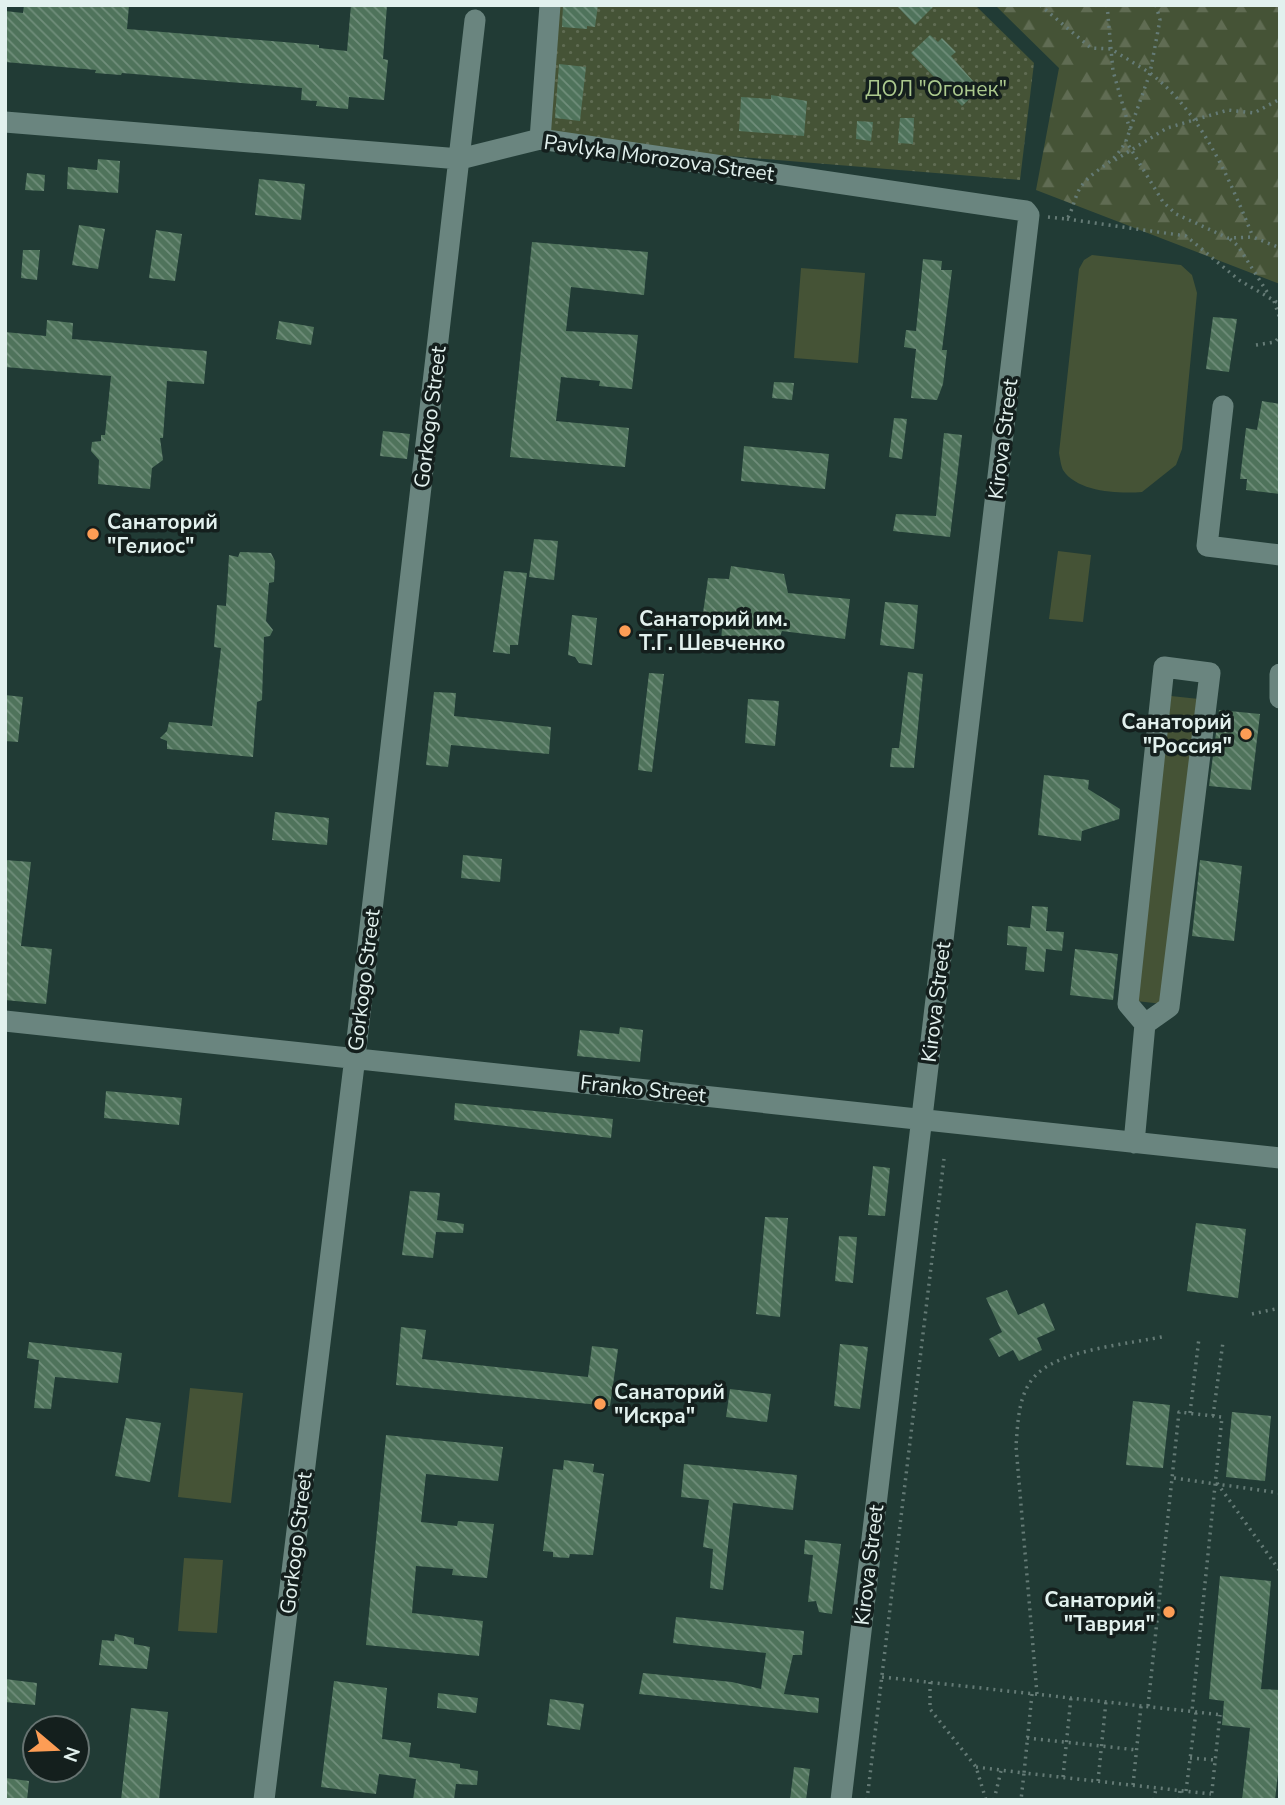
<svg xmlns="http://www.w3.org/2000/svg" width="1285" height="1805" font-family="'Nunito Sans',sans-serif">
<style>
.grass{fill:#455336}
.forest{fill:url(#forest-firs)}
.park{fill:url(#park-dots)}
.building{fill:url(#building-back-hatch)}
.lines{fill:none;stroke-linecap:round;stroke-linejoin:round}
.path{stroke:#657b76;stroke-width:3.5;stroke-dasharray:2 5;stroke-linecap:butt}
.minor{stroke:#6a857f;stroke-width:21}
.poi-dot{fill:#fd9d55;stroke:#141f1d;stroke-width:2.5}
.labels{text-anchor:middle;stroke-width:7;stroke-linejoin:round;paint-order:stroke}
.park-label{font-size:21px;fill:#acca8e;stroke:#141f1d}
.street-label{font-size:21px;fill:#e2f1ee;stroke:#141f1d}
.poi-label{font-size:21px;font-weight:bold;fill:#e2f1ee;stroke:#141f1d;text-anchor:start}
</style>
<defs>
<pattern id="forest-firs" width="22" height="20" patternUnits="userSpaceOnUse" patternTransform="scale(1.75)"><rect width="22" height="20" fill="#455336"/><path d="M5 1l3.5 6h-7zM16 11l3.5 6h-7z" fill="#606c53"/></pattern>
<pattern id="park-dots" width="8" height="8" patternUnits="userSpaceOnUse" patternTransform="scale(1.75)"><rect width="8" height="8" fill="#455336"/><path d="M2 2h.1M6 6h.1" fill="none" stroke="#606c53" stroke-width="1.8" stroke-linecap="round"/></pattern>
<pattern id="building-back-hatch" width="6" height="6" patternUnits="userSpaceOnUse" patternTransform="scale(1.75)"><rect width="6" height="6" fill="#4f735b"/><path d="M-1 5l2 2M0 0l6 6M5-1l2 2" fill="none" stroke="#708e7b"/></pattern>
</defs>
<rect width="100%" height="100%" fill="#213b35"/>
<path class="grass" d="M 1092,255 L 1181,265 L 1192,275 L 1197,293 L 1182,449 L 1176,465 L 1142,492 C 1119,494 1077,492 1063,470 C 1061,466 1060,458 1059,453 L 1079,269 L 1084,260 Z
M 801,268 L 865,273 L 858,363 L 794,358 Z
M 1058,551 L 1091,555 L 1083,622 L 1049,619 Z
M 1171,696 L 1199,699 L 1163,1004 L 1136,1001 Z
M 190,1388 L 243,1393 L 231,1503 L 178,1497 Z
M 184,1558 L 223,1560 L 217,1633 L 178,1631 Z"/>
<path class="forest" d="M 995,5 L 1280,5 L 1280,284 L 1036,190 L 1059,68 Z"/>
<path class="park" d="M 550,5 L 975,5 L 1034,63 L 1020,180 L 534,140 Z"/>
<path class="building" d="M 24,5 L 129,5 L 127,29 L 319,45 L 319,48 L 347,51 L 351,5 L 387,5 L 383,59 L 388,60 L 384,100 L 349,97 L 348,109 L 316,106 L 317,101 L 301,100 L 302,88 L 122,73 L 121,75 L 95,73 L 96,70 L 5,62 L 5,11 L 23,13 Z
M 563,5 L 598,5 L 595,27 L 587,26 L 587,29 L 562,27 Z
M 896,5 L 935,5 L 915,25 Z
M 930,35 L 938,42 L 942,38 L 956,52 L 951,56 L 980,89 L 962,106 L 911,53 Z
M 559,64 L 586,67 L 580,121 L 555,118 Z
M 771,95 L 807,101 L 804,136 L 739,131 L 741,97 L 771,99 Z
M 900,118 L 914,118 L 913,144 L 898,143 Z
M 857,121 L 873,122 L 871,141 L 856,139 Z
M 98,159 L 120,161 L 118,193 L 67,189 L 68,167 L 97,170 Z
M 27,173 L 45,175 L 44,191 L 25,190 Z
M 259,179 L 305,184 L 301,220 L 255,215 Z
M 79,225 L 105,229 L 98,269 L 72,265 Z
M 156,230 L 182,234 L 175,281 L 149,278 Z
M 532,242 L 648,252 L 644,295 L 571,287 L 566,331 L 638,335 L 632,389 L 599,386 L 600,381 L 561,377 L 556,421 L 629,428 L 625,467 L 510,457 Z
M 23,250 L 40,250 L 37,280 L 21,278 Z
M 923,259 L 942,261 L 941,270 L 952,270 L 942,350 L 947,350 L 943,384 L 937,400 L 911,398 L 916,349 L 904,347 L 906,330 L 916,331 Z
M 1213,317 L 1237,319 L 1229,372 L 1206,369 Z
M 47,320 L 73,323 L 72,339 L 207,351 L 204,384 L 167,381 L 163,438 L 160,438 L 163,460 L 152,468 L 150,489 L 98,484 L 99,460 L 91,451 L 92,442 L 101,441 L 101,435 L 105,435 L 111,376 L 5,367 L 5,332 L 46,336 Z
M 279,321 L 314,327 L 311,345 L 276,339 Z
M 774,382 L 794,383 L 792,400 L 772,398 Z
M 1262,401 L 1280,404 L 1280,494 L 1246,490 L 1247,479 L 1240,479 L 1246,428 L 1257,430 Z
M 894,418 L 907,419 L 902,459 L 889,457 Z
M 383,431 L 410,434 L 407,459 L 380,456 Z
M 944,433 L 962,435 L 950,537 L 893,531 L 896,514 L 936,516 Z
M 744,446 L 829,454 L 825,489 L 741,481 Z
M 534,539 L 558,541 L 554,580 L 529,577 Z
M 240,552 L 271,553 L 275,561 L 274,582 L 269,583 L 266,621 L 273,630 L 270,636 L 264,637 L 262,700 L 257,702 L 253,757 L 167,749 L 167,741 L 160,738 L 167,731 L 169,722 L 212,726 L 221,648 L 214,647 L 217,605 L 226,606 L 229,555 L 238,557 Z
M 731,566 L 784,574 L 788,593 L 850,599 L 845,639 L 782,631 L 776,647 L 721,641 L 722,629 L 701,627 L 708,578 L 729,579 Z
M 504,571 L 527,573 L 518,645 L 510,645 L 510,654 L 493,652 Z
M 885,602 L 918,605 L 914,649 L 880,645 Z
M 572,615 L 597,618 L 592,665 L 579,663 L 575,657 L 568,655 Z
M 908,672 L 923,674 L 914,768 L 890,767 L 892,748 L 899,748 Z
M 649,673 L 664,674 L 652,772 L 638,770 Z
M 434,692 L 456,693 L 454,716 L 551,727 L 549,754 L 451,745 L 448,767 L 426,765 Z
M 5,695 L 23,697 L 18,742 L 5,741 Z
M 748,699 L 779,701 L 775,746 L 745,743 Z
M 1219,710 L 1260,714 L 1251,790 L 1209,786 Z
M 1044,775 L 1089,780 L 1088,789 L 1120,809 L 1119,819 L 1082,831 L 1081,841 L 1038,835 Z
M 275,812 L 329,818 L 327,845 L 272,840 Z
M 463,855 L 502,859 L 500,882 L 461,878 Z
M 5,860 L 31,862 L 21,946 L 52,949 L 46,1004 L 5,1000 Z
M 1200,860 L 1242,866 L 1234,941 L 1192,936 Z
M 1032,906 L 1048,907 L 1046,931 L 1064,932 L 1062,951 L 1046,949 L 1044,972 L 1025,970 L 1027,947 L 1007,945 L 1008,926 L 1030,928 Z
M 1075,949 L 1118,954 L 1113,1000 L 1070,995 Z
M 620,1027 L 643,1030 L 640,1062 L 577,1056 L 580,1030 L 619,1034 Z
M 106,1091 L 182,1098 L 179,1125 L 104,1118 Z
M 455,1103 L 613,1119 L 611,1138 L 454,1120 Z
M 873,1166 L 890,1168 L 885,1216 L 868,1215 Z
M 410,1191 L 440,1193 L 437,1220 L 464,1224 L 463,1233 L 436,1232 L 433,1258 L 402,1255 Z
M 765,1217 L 788,1218 L 780,1317 L 756,1314 Z
M 1196,1223 L 1246,1229 L 1238,1298 L 1187,1291 Z
M 839,1236 L 857,1237 L 853,1283 L 835,1281 Z
M 1007,1290 L 1018,1315 L 1044,1303 L 1055,1330 L 1037,1338 L 1042,1350 L 1019,1361 L 1013,1350 L 999,1357 L 989,1339 L 1002,1332 L 986,1298 Z
M 401,1327 L 426,1330 L 422,1359 L 588,1377 L 592,1346 L 618,1349 L 610,1406 L 396,1385 Z
M 29,1342 L 122,1353 L 118,1383 L 55,1377 L 51,1409 L 34,1408 L 39,1360 L 27,1358 Z
M 840,1344 L 868,1347 L 860,1409 L 834,1406 Z
M 730,1389 L 771,1394 L 767,1422 L 726,1417 Z
M 1133,1401 L 1170,1405 L 1163,1468 L 1126,1465 Z
M 1232,1412 L 1271,1416 L 1265,1481 L 1226,1477 Z
M 126,1418 L 161,1423 L 150,1482 L 115,1476 Z
M 386,1435 L 503,1447 L 498,1481 L 426,1474 L 421,1522 L 457,1526 L 458,1521 L 494,1524 L 487,1578 L 452,1575 L 453,1569 L 416,1566 L 412,1613 L 483,1621 L 479,1656 L 366,1645 Z
M 564,1460 L 594,1464 L 593,1472 L 604,1474 L 593,1555 L 570,1554 L 569,1558 L 553,1557 L 553,1552 L 543,1551 L 553,1469 L 563,1470 Z
M 684,1464 L 797,1475 L 793,1510 L 733,1503 L 723,1590 L 710,1588 L 713,1549 L 703,1547 L 709,1500 L 681,1497 Z
M 805,1540 L 841,1544 L 832,1614 L 819,1612 L 816,1601 L 808,1602 L 813,1555 L 804,1554 Z
M 1220,1576 L 1271,1581 L 1261,1689 L 1280,1690 L 1280,1757 L 1275,1800 L 1242,1800 L 1250,1728 L 1222,1725 L 1224,1701 L 1209,1699 Z
M 676,1617 L 804,1631 L 802,1655 L 793,1655 L 784,1694 L 819,1698 L 818,1713 L 639,1694 L 643,1673 L 732,1682 L 761,1689 L 766,1653 L 673,1643 Z
M 115,1634 L 134,1638 L 134,1644 L 150,1647 L 147,1669 L 99,1665 L 102,1640 L 114,1641 Z
M 5,1679 L 37,1683 L 35,1705 L 5,1702 Z
M 334,1681 L 387,1688 L 382,1739 L 411,1743 L 409,1757 L 460,1764 L 460,1768 L 478,1771 L 477,1785 L 456,1784 L 454,1800 L 413,1800 L 416,1779 L 379,1774 L 376,1794 L 321,1787 Z
M 438,1693 L 478,1698 L 476,1713 L 437,1708 Z
M 550,1699 L 584,1704 L 580,1730 L 547,1725 Z
M 131,1708 L 168,1712 L 159,1800 L 121,1800 Z
M 794,1767 L 810,1769 L 806,1800 L 790,1800 Z
M 5,1778 L 29,1781 L 27,1800 L 5,1800 Z"/>
<g class="lines">
<path class="path" d="M 1040,5 L 1091,48 L 1111,49 L 1150,73 L 1126,141 L 1163,202 L 1176,214 L 1228,238 L 1253,237 L 1280,248
M 1107,5 L 1113,71 L 1130,130
M 1156,5 L 1160,20 L 1150,73 C 1202,113 1229,178 1253,237
M 1115,160 L 1167,128 L 1228,110 L 1254,113 L 1280,99
M 1048,217 L 1067,219 C 1074,208 1075,193 1083,184 C 1100,164 1112,167 1126,141
M 1067,219 L 1186,236 L 1239,280 L 1280,304
M 1230,239 L 1238,246 L 1269,295
M 1274,301 L 1280,319
M 1256,345 L 1275,342 L 1280,336
M 1252,1314 L 1280,1308
M 1190,1413 L 1199,1338
M 1213,1416 L 1223,1342
M 1174,1478 L 1280,1493
M 1217,1483 L 1280,1571
M 882,1677 L 1223,1715
M 930,1682 L 930,1709 L 976,1767 L 986,1800
M 1032,1694 L 1024,1773 L 1211,1794
M 1037,1694 L 1016,1446 C 1018,1422 1018,1392 1037,1374 C 1063,1349 1130,1344 1166,1336
M 1148,1706 L 1179,1412 L 1222,1417 L 1192,1711
M 1027,1738 L 1137,1750
M 1190,1758 L 1215,1760
M 976,1767 L 1024,1773 L 1021,1800
M 1063,1777 L 1071,1697
M 1098,1781 L 1106,1701
M 1133,1785 L 1141,1706
M 1186,1791 L 1196,1712
M 867,1800 L 944,1159
M 994,1800 L 1001,1771
M 1154,1800 L 1156,1788
M 1179,1800 L 1180,1790
M 1211,1800 L 1220,1715"/>
<path class="minor" d="M 5,122 L 460,159 L 540,139 L 1026,211 L 1029,215 L 841,1800
M 540,139 L 550,5
M 1223,406 L 1207,546 L 1280,555
M 1280,674 L 1280,698
M 5,1021 L 1280,1158
M 1134,1143 L 1145,1024 L 1169,1007 L 1210,673 L 1164,667 L 1128,1004 L 1145,1024
M 264,1800 L 355,1057 L 475,20"/>
</g>
<g class="poi-dot">
<circle cx="93" cy="534" r="7"/>
<circle cx="625" cy="631" r="7"/>
<circle cx="1246" cy="734" r="7"/>
<circle cx="600" cy="1404" r="7"/>
<circle cx="1169" cy="1612" r="7"/>
</g>
<g class="labels">
<g class="park-label">
<text x="936" y="96">ДОЛ "Огонек"</text>
</g>
<g class="street-label">
<text transform="translate(659 158) rotate(8)" y="7">Pavlyka Morozova Street</text>
<text transform="translate(430 417) rotate(-83)" y="7">Gorkogo Street</text>
<text transform="translate(1003 439) rotate(-83)" y="7">Kirova Street</text>
<text transform="translate(364 980) rotate(-83)" y="7">Gorkogo Street</text>
<text transform="translate(936 1002) rotate(-83)" y="7">Kirova Street</text>
<text transform="translate(643 1089) rotate(6)" y="7">Franko Street</text>
<text transform="translate(296 1543) rotate(-83)" y="7">Gorkogo Street</text>
<text transform="translate(869 1565) rotate(-83)" y="7">Kirova Street</text>
</g>
<g class="poi-label">
<text x="107" y="529">Санаторий<tspan x="107" dy="24">"Гелиос"</tspan></text>
<text x="639" y="626">Санаторий им.<tspan x="639" dy="24">Т.Г. Шевченко</tspan></text>
<text x="1232" y="729" text-anchor="end">Санаторий<tspan x="1232" dy="24">"Россия"</tspan></text>
<text x="614" y="1399">Санаторий<tspan x="614" dy="24">"Искра"</tspan></text>
<text x="1155" y="1607" text-anchor="end">Санаторий<tspan x="1155" dy="24">"Таврия"</tspan></text>
</g>
</g>
<rect width="1285" height="1805" fill="none" stroke="#e2f1ee" stroke-width="14"/>
<g transform="translate(56 1749) rotate(109)"><circle r="33" fill="#141f1d" stroke="#667371" stroke-width="2"/>
<path d="M0-5L12 26L0 18L-12 26Z" fill="#fd9d55"/>
<text y="-10" font-size="19" font-weight="bold" text-anchor="middle" fill="#e2f1ee">N</text>
</g>
</svg>
